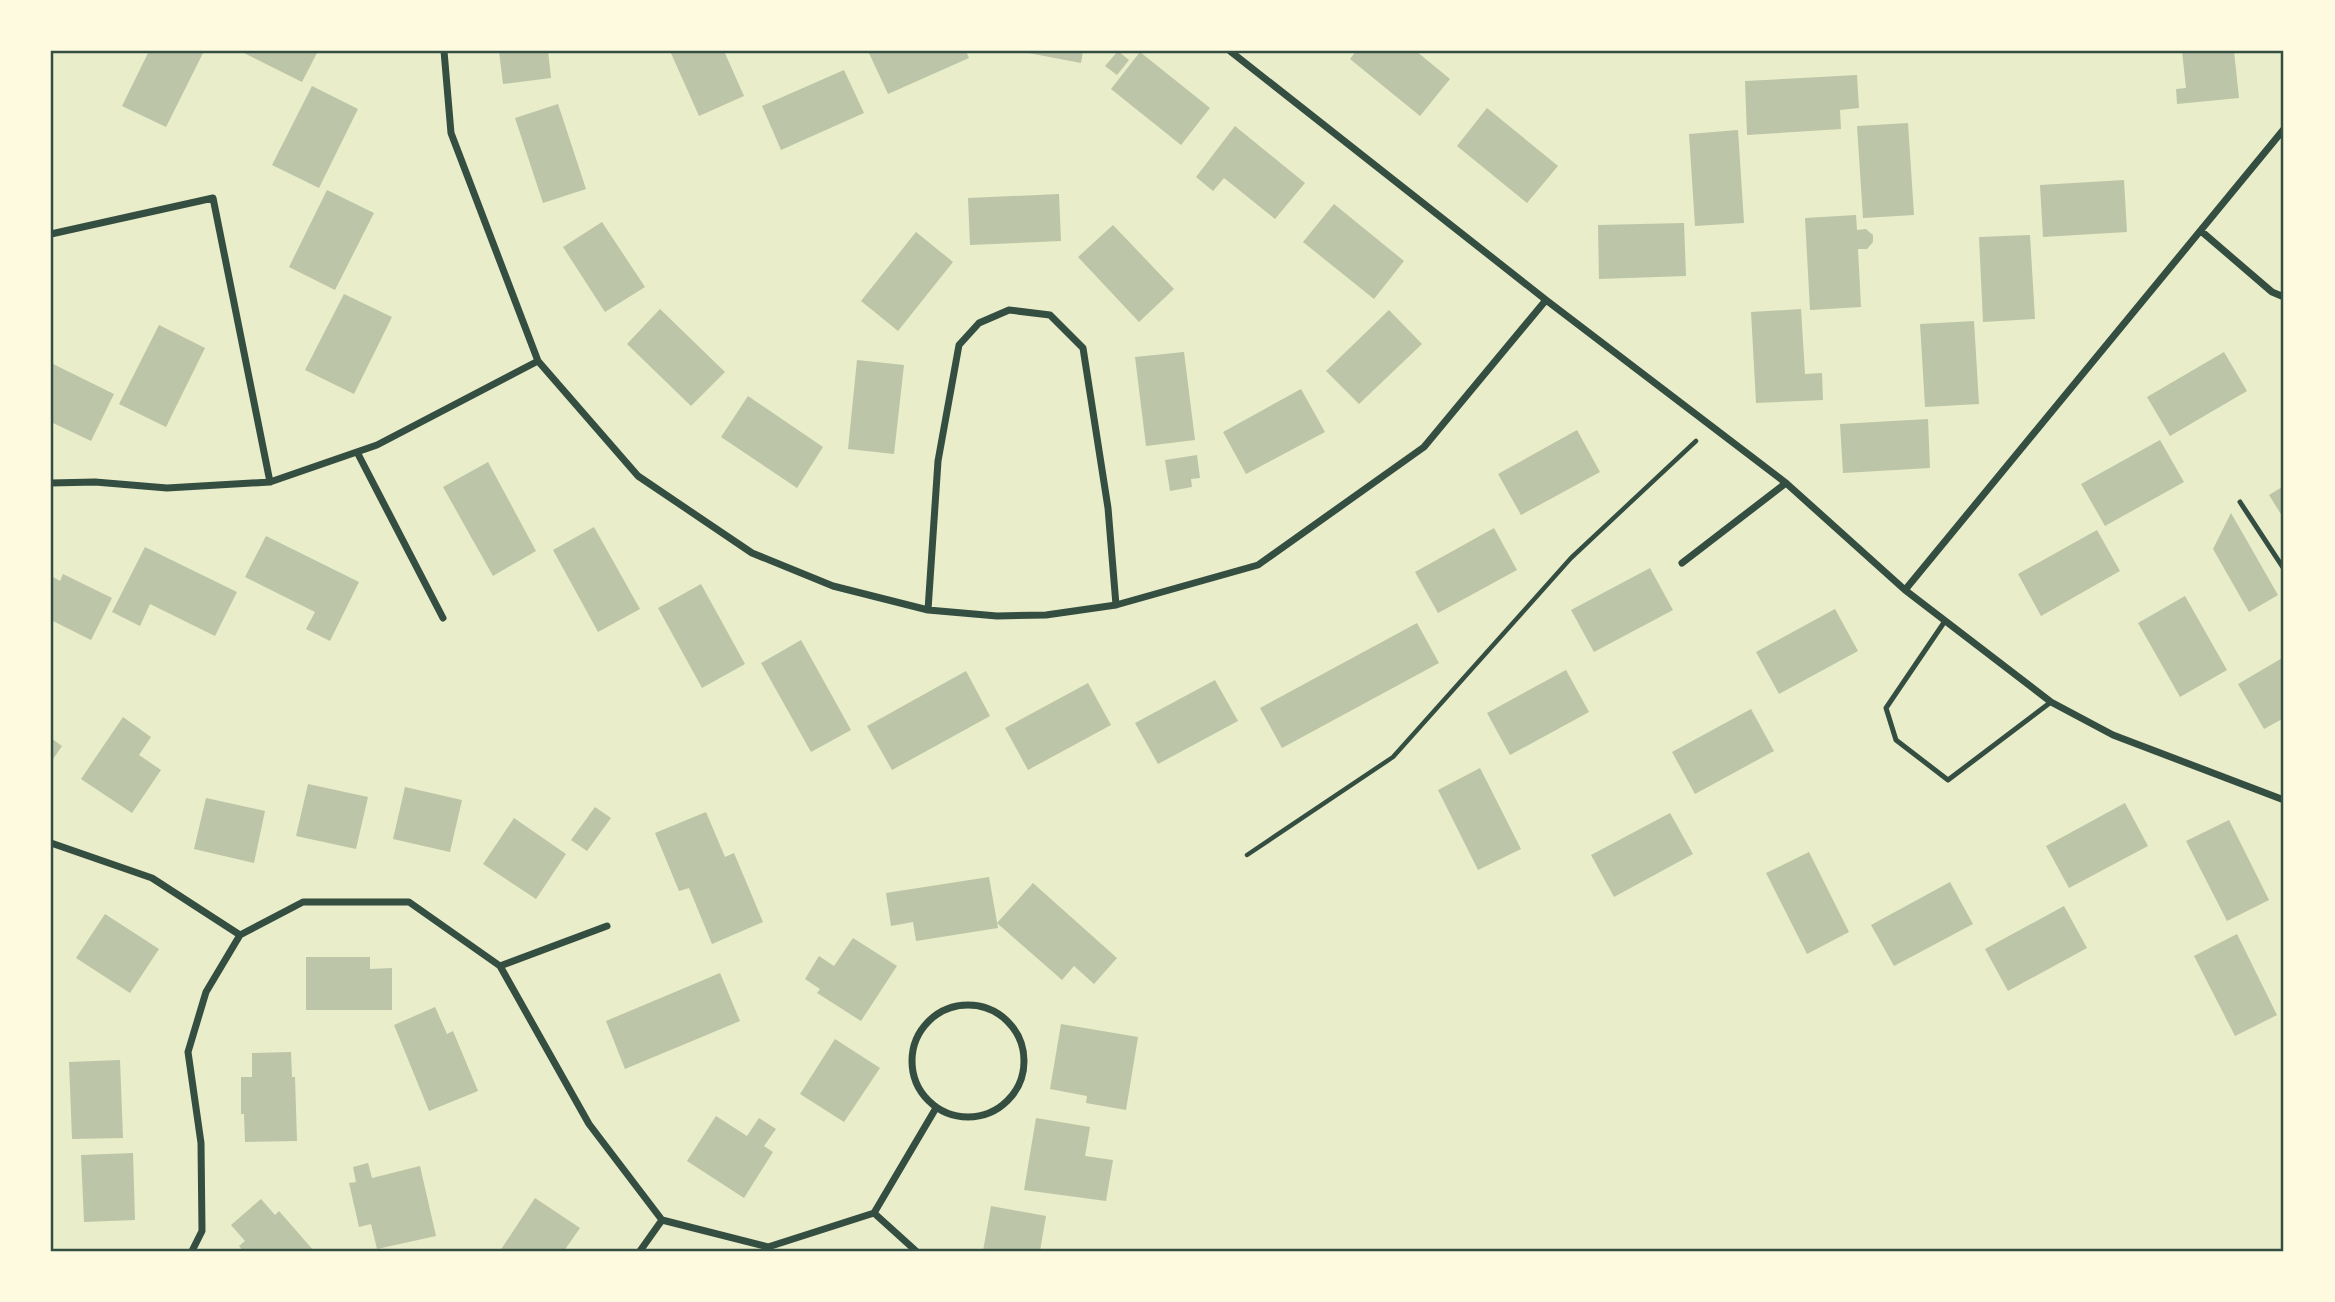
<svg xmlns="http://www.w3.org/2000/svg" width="2335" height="1302" font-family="Spectral,serif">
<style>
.building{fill:#bcc5a7}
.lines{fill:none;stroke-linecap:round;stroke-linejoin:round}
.path{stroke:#344e41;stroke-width:4.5}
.service{stroke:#344e41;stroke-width:5}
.minor{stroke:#344e41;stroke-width:7}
.neatline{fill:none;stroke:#344e41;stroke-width:2.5}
</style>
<rect width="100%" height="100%" fill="#e9edc9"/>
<path class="building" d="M 149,51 L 204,51 L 166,127 L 122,106 Z
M 240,51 L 318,51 L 302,82 Z
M 499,51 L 548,51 L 551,78 L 503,84 Z
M 670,51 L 724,51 L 744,96 L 699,116 Z
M 868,51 L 966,51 L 969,58 L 888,94 Z
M 1018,51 L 1083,51 L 1081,63 Z
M 1118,51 L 1129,60 L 1117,75 L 1105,66 Z
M 1356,51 L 1416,51 L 1450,79 L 1420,116 L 1350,59 Z
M 2182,51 L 2234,51 L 2239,98 L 2177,104 L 2176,89 L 2186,88 Z
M 1140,52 L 1210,108 L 1181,145 L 1111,89 Z
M 844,70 L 864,113 L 781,150 L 762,106 Z
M 1857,75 L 1859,108 L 1840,110 L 1841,129 L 1747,135 L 1745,81 Z
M 312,86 L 358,109 L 319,188 L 272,165 Z
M 558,104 L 586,189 L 543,203 L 515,118 Z
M 1487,108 L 1558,166 L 1527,203 L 1457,146 Z
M 1908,123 L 1914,215 L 1863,218 L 1857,126 Z
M 1235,126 L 1305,183 L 1275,219 L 1224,178 L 1213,191 L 1196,177 Z
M 1738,130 L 1744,223 L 1695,226 L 1689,134 Z
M 2124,180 L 2127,232 L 2043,237 L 2040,185 Z
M 327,190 L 374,213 L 335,290 L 289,267 Z
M 1059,194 L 1061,241 L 970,245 L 968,198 Z
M 1334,204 L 1404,261 L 1374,299 L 1303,242 Z
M 1856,215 L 1857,230 L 1866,229 L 1873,235 L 1873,242 L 1867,249 L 1858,249 L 1861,307 L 1810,310 L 1805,218 Z
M 602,222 L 645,287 L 605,312 L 563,247 Z
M 1684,223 L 1686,276 L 1599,279 L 1598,225 Z
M 1113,225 L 1174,289 L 1139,322 L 1078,257 Z
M 916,232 L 953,262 L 898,331 L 861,301 Z
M 2030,235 L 2035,319 L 1983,322 L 1979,237 Z
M 344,294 L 392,317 L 354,394 L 305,370 Z
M 660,309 L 725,372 L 691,406 L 627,344 Z
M 1801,309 L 1805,374 L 1822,373 L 1823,400 L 1756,403 L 1751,312 Z
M 1389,310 L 1422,344 L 1359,404 L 1326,371 Z
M 1974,321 L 1979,404 L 1925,407 L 1920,324 Z
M 159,325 L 205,348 L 166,427 L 119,404 Z
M 1184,352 L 1195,440 L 1146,446 L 1135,357 Z
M 2224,352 L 2247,391 L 2170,436 L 2147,397 Z
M 857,360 L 904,365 L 894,454 L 848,449 Z
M 51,363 L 114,394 L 91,441 L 51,422 Z
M 1301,389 L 1325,432 L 1246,474 L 1223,432 Z
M 748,396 L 823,447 L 797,488 L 721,437 Z
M 1928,419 L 1930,468 L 1843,473 L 1840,424 Z
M 1577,430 L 1600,472 L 1521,515 L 1498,474 Z
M 2160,440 L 2184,482 L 2105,526 L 2081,484 Z
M 1197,455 L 1200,478 L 1191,479 L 1192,487 L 1170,491 L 1165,460 Z
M 488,462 L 536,551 L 493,576 L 443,487 Z
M 2284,486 L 2284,519 L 2269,495 Z
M 2231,513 L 2278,595 L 2249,612 L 2213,549 Z
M 594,527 L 640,609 L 598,632 L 553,550 Z
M 1494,528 L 1517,570 L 1438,613 L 1415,572 Z
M 2097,530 L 2120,571 L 2041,616 L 2018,574 Z
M 266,536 L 359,582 L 330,641 L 306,629 L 315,612 L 245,577 Z
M 145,547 L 237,592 L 215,636 L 150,604 L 140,626 L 112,612 Z
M 1650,568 L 1673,610 L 1594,652 L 1571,610 Z
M 63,574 L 112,598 L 91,640 L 51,620 L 51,576 L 60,581 Z
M 701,584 L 745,664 L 702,688 L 658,608 Z
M 2185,596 L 2227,670 L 2180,697 L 2138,623 Z
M 1835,609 L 1858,651 L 1779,694 L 1756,652 Z
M 1417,623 L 1439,663 L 1282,748 L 1260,708 Z
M 801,640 L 851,730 L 811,752 L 761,663 Z
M 2284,657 L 2284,718 L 2264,729 L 2238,684 Z
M 1566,670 L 1589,712 L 1510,755 L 1487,713 Z
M 966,671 L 990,716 L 892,770 L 867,726 Z
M 1215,680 L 1238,721 L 1158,764 L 1135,723 Z
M 1088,683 L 1111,725 L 1028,770 L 1005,728 Z
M 1751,709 L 1774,751 L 1695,794 L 1672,752 Z
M 123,717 L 151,737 L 139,755 L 161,770 L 132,813 L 81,779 Z
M 51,738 L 62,746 L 51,762 Z
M 1480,768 L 1521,849 L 1478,870 L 1438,790 Z
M 308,784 L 368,797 L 356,849 L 296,836 Z
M 405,787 L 462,800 L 450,852 L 393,839 Z
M 206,798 L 265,811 L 254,863 L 194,849 Z
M 2125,803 L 2148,846 L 2069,888 L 2046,846 Z
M 595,807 L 611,818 L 587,851 L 571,840 Z
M 706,812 L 725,857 L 734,853 L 763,922 L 712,944 L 689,888 L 679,891 L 655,833 Z
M 1670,813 L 1693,854 L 1614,897 L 1591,855 Z
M 514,818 L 566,854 L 536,899 L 483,864 Z
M 2229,820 L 2269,900 L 2227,921 L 2186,841 Z
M 1809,852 L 1849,932 L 1807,954 L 1766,873 Z
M 989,877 L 998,928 L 916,941 L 913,922 L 891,926 L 886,893 Z
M 1950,882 L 1973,924 L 1894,966 L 1871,925 Z
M 1033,883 L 1117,958 L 1094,984 L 1074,966 L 1062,980 L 997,923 Z
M 2064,906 L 2087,948 L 2008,991 L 1985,949 Z
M 105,914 L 159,949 L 130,993 L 76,958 Z
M 2237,934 L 2277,1015 L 2235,1036 L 2194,956 Z
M 853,938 L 897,966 L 861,1021 L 817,993 L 820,989 L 805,979 L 819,956 L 834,966 Z
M 306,957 L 370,957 L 370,969 L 392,968 L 392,1010 L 306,1010 Z
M 720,973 L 740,1021 L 625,1069 L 606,1021 Z
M 435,1007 L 447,1034 L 453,1031 L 478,1091 L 429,1111 L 394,1025 Z
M 1061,1024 L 1138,1037 L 1126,1110 L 1086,1103 L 1087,1096 L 1050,1089 Z
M 835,1039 L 880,1068 L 844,1122 L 800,1094 Z
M 291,1052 L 292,1077 L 295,1077 L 297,1141 L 245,1142 L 244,1114 L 241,1114 L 241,1077 L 252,1077 L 252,1053 Z
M 120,1060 L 123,1138 L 72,1139 L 69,1062 Z
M 716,1116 L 747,1136 L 759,1118 L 776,1129 L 764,1146 L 773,1152 L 744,1198 L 687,1161 Z
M 1036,1118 L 1090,1127 L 1085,1156 L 1113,1160 L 1106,1201 L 1024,1190 Z
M 133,1153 L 135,1220 L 84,1222 L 81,1155 Z
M 368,1163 L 372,1178 L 420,1166 L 436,1236 L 377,1249 L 371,1224 L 359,1227 L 349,1183 L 356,1182 L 353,1167 Z
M 535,1198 L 580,1228 L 564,1251 L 500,1251 Z
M 261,1199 L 275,1215 L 279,1211 L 314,1251 L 243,1251 L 239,1246 L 245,1241 L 231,1225 Z
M 991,1206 L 1046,1216 L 1040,1251 L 983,1251 Z"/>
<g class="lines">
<path class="path" d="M 1247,855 L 1393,757 L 1571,558 L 1696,441"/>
<path class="service" d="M 2240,502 L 2284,569
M 1945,621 L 1886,708 L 1896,740 L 1948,780 L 2051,702"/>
<path class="minor" d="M 444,51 L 451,133 L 538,361 L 638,476 L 752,553 L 833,586 L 928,610 L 997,616 L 1046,615 L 1116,605 L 1258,565 L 1424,447 L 1546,300
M 1230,51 L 1546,300 L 1786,483 L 1905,590 L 2051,702 L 2113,735 L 2284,800
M 2201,231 L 2272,292 L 2284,297
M 51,234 L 213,198 L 270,482
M 357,452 L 443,618
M 51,483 L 95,482 L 167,488 L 270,482 L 377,445 L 538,361
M 1682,563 L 1786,483
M 1905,590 L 2284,129
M 928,610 L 938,461 L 959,345 L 979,323 L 1009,310 L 1050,315 L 1083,348 L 1108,508 L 1116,605
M 51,843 L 152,878 L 240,935
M 500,966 L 607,926
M912 1061a56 56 0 1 1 112 0a56 56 0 1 1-112 0Z
M 874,1213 L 916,1251
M 192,1251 L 202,1231 L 201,1143 L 188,1052 L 206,992 L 240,935 L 303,902 L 409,902 L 500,966 L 589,1124 L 662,1220 L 768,1247 L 874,1213 L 936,1108
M 640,1251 L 662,1220"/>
</g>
<rect width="2335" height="1302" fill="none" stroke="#fefae0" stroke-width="105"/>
<rect x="52" y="52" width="2230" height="1198" class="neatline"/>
</svg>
